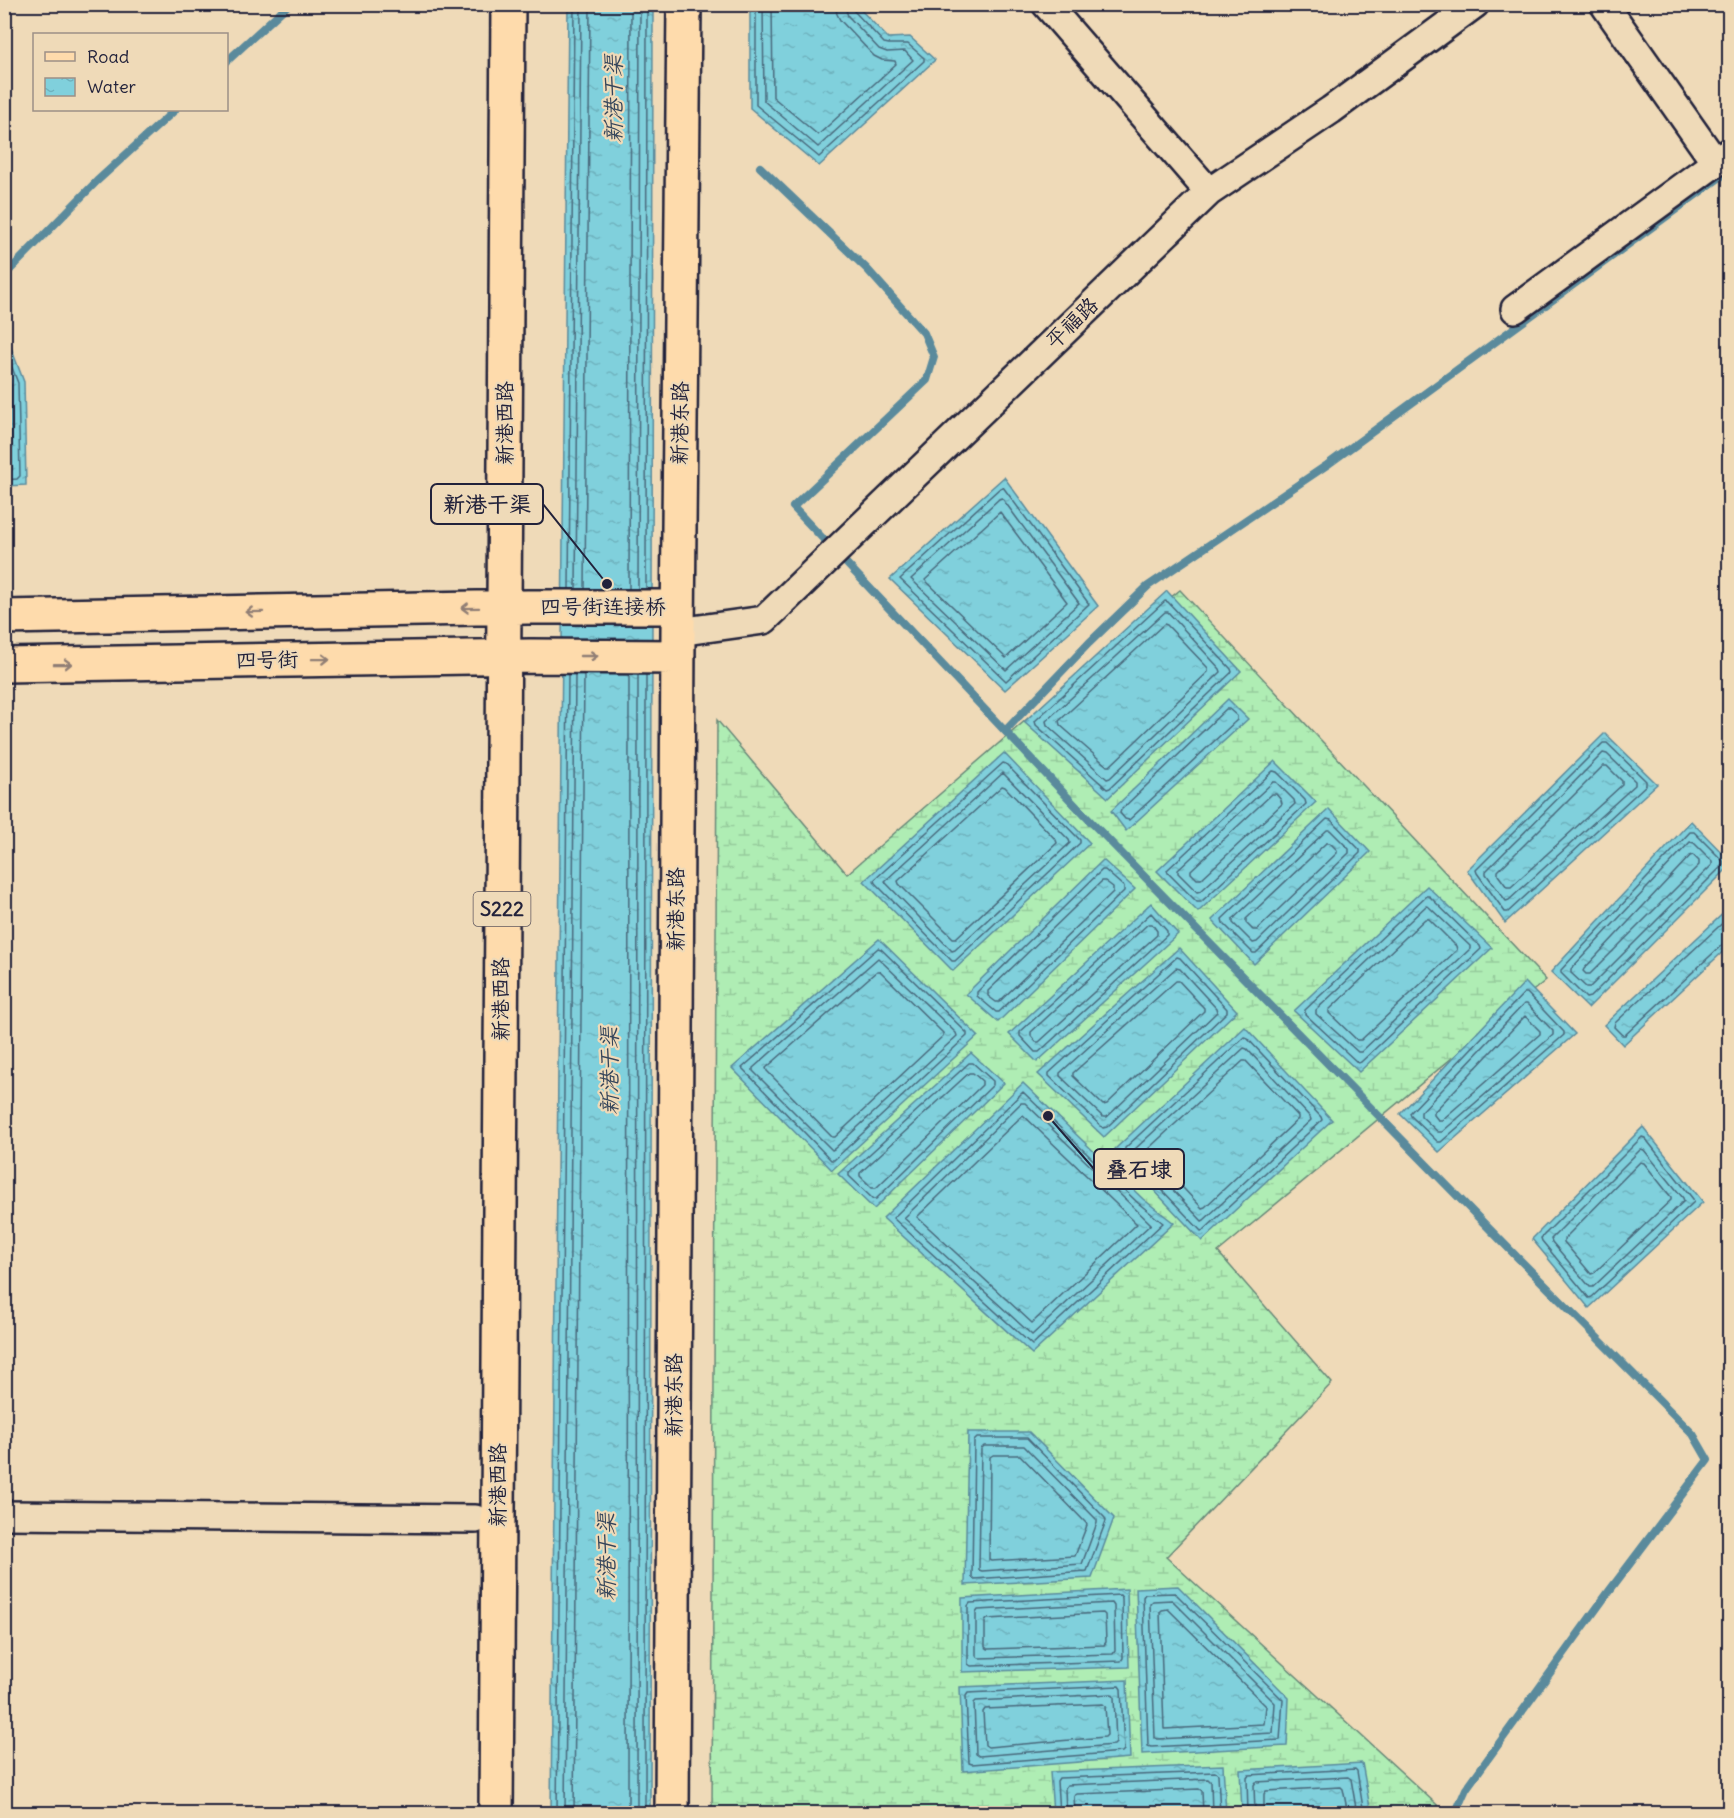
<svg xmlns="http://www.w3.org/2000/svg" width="1734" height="1818" font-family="Delius,'LXGW WenKai TC',sans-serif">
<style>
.wetland{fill:url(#wetland-marsh);stroke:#688878;stroke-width:1.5}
.water{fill:url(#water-ripples);stroke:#5a8a9c;stroke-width:1.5}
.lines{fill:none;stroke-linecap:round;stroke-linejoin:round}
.shore{stroke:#48687b;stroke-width:1.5}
.stream{stroke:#5a8a9c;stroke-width:8}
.minor-casing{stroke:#22223b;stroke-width:32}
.major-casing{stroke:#22223b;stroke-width:38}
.minor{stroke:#efdab8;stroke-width:27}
.major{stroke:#fedbac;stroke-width:33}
.oneway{stroke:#907e74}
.labels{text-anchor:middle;stroke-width:4.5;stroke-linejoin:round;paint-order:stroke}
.shield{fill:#efdab8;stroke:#605960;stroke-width:1.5}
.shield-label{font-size:20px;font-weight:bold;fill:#22223b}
.street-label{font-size:21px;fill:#22223b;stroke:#efdab8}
.water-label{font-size:22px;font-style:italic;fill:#35455b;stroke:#efdab8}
.leader{fill:none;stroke:#22223b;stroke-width:2}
.callout-dot{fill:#22223b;stroke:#efdab8;stroke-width:2}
.callout{fill:#efdab8;stroke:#22223b;stroke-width:2}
.callout-label{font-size:22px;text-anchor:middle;font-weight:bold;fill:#22223b}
</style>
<defs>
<pattern id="wetland-marsh" width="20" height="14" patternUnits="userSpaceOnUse" patternTransform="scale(1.5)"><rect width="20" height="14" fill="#afedb4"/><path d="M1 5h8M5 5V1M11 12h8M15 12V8" fill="none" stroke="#96cb9c"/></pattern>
<pattern id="water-ripples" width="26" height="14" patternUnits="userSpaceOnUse" patternTransform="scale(1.5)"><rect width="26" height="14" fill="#80d0dc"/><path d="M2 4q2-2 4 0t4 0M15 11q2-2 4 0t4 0" fill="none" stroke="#6eb2be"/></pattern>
</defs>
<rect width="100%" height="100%" fill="#efdab8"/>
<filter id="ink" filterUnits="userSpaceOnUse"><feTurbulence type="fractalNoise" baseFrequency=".0167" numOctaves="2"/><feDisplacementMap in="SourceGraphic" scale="12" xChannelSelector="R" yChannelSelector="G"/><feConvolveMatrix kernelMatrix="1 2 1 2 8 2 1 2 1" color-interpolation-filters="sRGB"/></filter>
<g filter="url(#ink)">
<path class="wetland" d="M 1180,590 L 1546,980 L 1218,1252 L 1332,1383 L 1166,1557 L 1446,1813 L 712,1814 L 717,720 L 847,874 L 1135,626 Z"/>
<path class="water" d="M 568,5 L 653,5 L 650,1813 L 551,1814 Z
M 750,5 L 856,5 L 888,38 L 910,37 L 935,60 L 819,166 L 750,108 Z
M 5,332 L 24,382 L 26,485 L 5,486 Z
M 1004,477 L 1098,606 L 1005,690 L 890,579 Z
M 1167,591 L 1241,671 L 1108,798 L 1024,722 Z
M 1228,699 L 1248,719 L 1126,831 L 1111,811 Z
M 1605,733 L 1657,784 L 1505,923 L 1467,870 Z
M 1004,753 L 1090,843 L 953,971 L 864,881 Z
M 1275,761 L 1316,802 L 1198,912 L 1157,871 Z
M 1329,809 L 1370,852 L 1254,964 L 1212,920 Z
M 1691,821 L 1729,860 L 1729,867 L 1588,1008 L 1551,972 Z
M 1103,860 L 1135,889 L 998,1022 L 966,994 Z
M 1427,886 L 1492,948 L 1359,1072 L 1294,1011 Z
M 1151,903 L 1178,934 L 1037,1062 L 1009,1034 Z
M 1729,908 L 1729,946 L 1623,1045 L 1604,1025 Z
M 879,939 L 978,1036 L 832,1170 L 732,1068 Z
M 1179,948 L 1237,1011 L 1104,1137 L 1038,1074 Z
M 1525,982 L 1575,1034 L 1439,1152 L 1400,1114 Z
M 1245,1027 L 1332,1120 L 1202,1241 L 1115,1149 Z
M 971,1053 L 1004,1083 L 874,1209 L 838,1174 Z
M 1023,1083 L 1143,1199 L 1174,1223 L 1032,1354 L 883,1218 Z
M 1643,1127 L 1703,1202 L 1589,1308 L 1532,1239 Z
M 968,1432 L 1029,1432 L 1114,1518 L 1092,1578 L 965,1585 Z
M 1178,1586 L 1289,1698 L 1287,1746 L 1142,1754 L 1136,1588 Z
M 1127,1589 L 1129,1667 L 962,1672 L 962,1598 Z
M 1127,1680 L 1130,1758 L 963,1771 L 960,1687 Z
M 1362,1763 L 1371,1813 L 1242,1813 L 1240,1770 Z
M 1223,1765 L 1226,1813 L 1053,1813 L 1050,1772 Z"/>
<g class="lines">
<path class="shore" d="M 756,4 L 756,105 L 819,157 L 924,61 L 924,58 L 908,44 L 889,44 L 884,43 L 854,11 L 852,4
M 763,4 L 764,101 L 818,147 L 913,60 L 905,51 L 887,52 L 879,49 L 848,16 L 844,4
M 772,4 L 773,97 L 818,135 L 896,64 L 895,61 L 882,60 L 874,56 L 840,20 L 837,14 L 835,4
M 4,347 L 18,383 L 20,476 L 17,479 L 4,480
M 4,368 L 11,385 L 12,469 L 10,472 L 4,472
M 1003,487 L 1089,604 L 1006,681 L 900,579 L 1000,488 Z
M 1002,498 L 1079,603 L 1006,670 L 911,579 L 999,499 Z
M 1000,512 L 1067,602 L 1006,658 L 925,580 Z
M 569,589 L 574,4
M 576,589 L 581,4
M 585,589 L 590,4
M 629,589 L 631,4
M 638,589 L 640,4
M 646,589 L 647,4
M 1165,601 L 1168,602 L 1231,669 L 1232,672 L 1110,788 L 1107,789 L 1036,725 L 1035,721 Z
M 1165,612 L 1168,612 L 1220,669 L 1221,672 L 1110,778 L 1107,779 L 1047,725 L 1046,721 Z
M 1164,624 L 1167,625 L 1208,668 L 1208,672 L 1110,766 L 1107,766 L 1060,725 L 1059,721 Z
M 1226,709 L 1229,709 L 1237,716 L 1237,720 L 1129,820 L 1125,819 L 1120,813 L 1121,810 Z
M 1603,743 L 1607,743 L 1646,781 L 1646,785 L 1508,912 L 1505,912 L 1477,873 L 1476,870 Z
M 1603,753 L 1607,754 L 1635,781 L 1635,785 L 1509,900 L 1506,901 L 1486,874 L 1486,871 Z
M 1003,763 L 1006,764 L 1080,840 L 1080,843 L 955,961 L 952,961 L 875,883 L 874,880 Z
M 1603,766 L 1607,766 L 1622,781 L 1622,785 L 1511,887 L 1507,887 L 1498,875 L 1498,871 Z
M 1273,771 L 1277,772 L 1305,800 L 1306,804 L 1201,902 L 1197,902 L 1168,873 L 1167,870 Z
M 1003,773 L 1069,840 L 1070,843 L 955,950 L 952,951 L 886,883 L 885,881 Z
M 1273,782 L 1276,782 L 1294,800 L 1295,804 L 1201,891 L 1197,892 L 1178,873 L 1178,870 Z
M 1002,786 L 1005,787 L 1056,840 L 1057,843 L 956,938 L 953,938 L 899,884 L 898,881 Z
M 1272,794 L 1276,794 L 1281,800 L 1282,804 L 1201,879 L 1197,879 L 1191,873 L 1191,870 Z
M 1327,819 L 1331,820 L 1360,850 L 1360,853 L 1256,953 L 1253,953 L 1223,923 L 1222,919 Z
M 1327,830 L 1330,830 L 1349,849 L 1349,853 L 1257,942 L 1253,943 L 1233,923 L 1233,919 Z
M 1690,832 L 1694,832 L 1723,861 L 1723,865 L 1590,997 L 1586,998 L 1561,973 L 1561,970 Z
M 1690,842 L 1694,843 L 1712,861 L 1712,865 L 1590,987 L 1586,987 L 1571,973 L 1571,969 Z
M 1326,843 L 1330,843 L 1337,850 L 1337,853 L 1257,930 L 1253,930 L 1246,923 L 1246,919 Z
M 1693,855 L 1699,861 L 1699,865 L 1590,974 L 1586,974 L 1583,971 L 1584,969 L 1690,856 Z
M 1102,870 L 1105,870 L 1124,887 L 1124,891 L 999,1012 L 996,1012 L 977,996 L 977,992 Z
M 1102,881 L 1105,881 L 1113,887 L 1113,892 L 999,1002 L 996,1002 L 988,996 L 988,991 Z
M 1426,896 L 1429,896 L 1480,946 L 1481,949 L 1361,1062 L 1358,1063 L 1305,1014 L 1305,1010 Z
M 1426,906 L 1429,907 L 1470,946 L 1470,949 L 1361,1052 L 1358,1052 L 1316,1014 L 1316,1010 Z
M 1151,913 L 1167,931 L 1167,935 L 1039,1052 L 1035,1052 L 1020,1036 L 1020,1032 Z
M 1730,916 L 1615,1023 L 1614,1027 L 1622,1035 L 1625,1035 L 1723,944 L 1730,942
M 1425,919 L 1429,919 L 1456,946 L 1457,950 L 1361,1040 L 1357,1040 L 1329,1013 L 1329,1010 Z
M 1148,924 L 1152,924 L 1157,931 L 1157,935 L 1039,1042 L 1036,1042 L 1031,1036 L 1031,1032 Z
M 878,948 L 881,949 L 967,1033 L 967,1036 L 834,1160 L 831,1160 L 742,1068 Z
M 1177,957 L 1180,958 L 1227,1009 L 1227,1012 L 1107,1127 L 1103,1128 L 1049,1076 L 1049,1073 Z
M 878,958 L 956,1033 L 957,1036 L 834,1149 L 832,1150 L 753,1071 L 753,1068 Z
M 1176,968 L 1180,969 L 1216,1008 L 1217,1012 L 1107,1117 L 1103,1117 L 1060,1076 L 1060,1073 Z
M 877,971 L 880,971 L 943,1033 L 943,1036 L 835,1137 L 832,1137 L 767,1071 L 766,1068 Z
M 1176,981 L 1179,981 L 1204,1008 L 1204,1011 L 1107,1104 L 1103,1105 L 1073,1076 L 1073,1073 Z
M 1524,993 L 1527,993 L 1564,1032 L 1564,1035 L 1441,1142 L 1438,1142 L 1411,1116 L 1410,1113 Z
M 1524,1004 L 1527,1004 L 1553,1031 L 1553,1035 L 1442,1132 L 1438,1132 L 1421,1116 L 1421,1112 Z
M 1525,1016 L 1540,1031 L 1540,1034 L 1442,1120 L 1438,1120 L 1434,1115 L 1434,1112 Z
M 1244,1037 L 1247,1038 L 1321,1117 L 1322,1120 L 1204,1230 L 1201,1231 L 1125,1151 L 1125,1148 Z
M 1244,1048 L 1247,1049 L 1310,1117 L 1311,1120 L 1204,1220 L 1202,1221 L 1136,1151 L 1135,1149 Z
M 1243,1061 L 1246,1061 L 1298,1116 L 1298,1119 L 1205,1207 L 1202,1208 L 1149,1152 L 1148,1149 Z
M 969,1063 L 973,1063 L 993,1081 L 993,1085 L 876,1199 L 873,1199 L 849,1176 L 849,1173 Z
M 969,1073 L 973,1073 L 982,1081 L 982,1085 L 876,1188 L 872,1188 L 860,1176 L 860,1173 Z
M 1023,1092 L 1138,1203 L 1163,1223 L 1032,1345 L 893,1218 Z
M 1021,1103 L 1025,1103 L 1151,1224 L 1032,1335 L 904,1218 Z
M 1023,1115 L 1137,1224 L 1032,1323 L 917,1217 Z
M 1642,1137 L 1645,1138 L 1693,1199 L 1694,1202 L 1592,1297 L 1589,1298 L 1542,1241 L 1541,1238 Z
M 1641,1149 L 1644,1150 L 1683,1198 L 1684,1201 L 1593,1287 L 1590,1287 L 1552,1242 L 1551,1239 Z
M 1640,1162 L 1644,1163 L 1671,1197 L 1671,1200 L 1594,1273 L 1591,1274 L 1564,1242 L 1564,1239 Z
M 977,1438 L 1027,1438 L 1105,1518 L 1106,1521 L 1087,1571 L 974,1579 L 972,1577 L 974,1441 Z
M 984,1446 L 1024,1446 L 1097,1520 L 1097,1523 L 1082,1564 L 982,1571 L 979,1570 L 981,1449 Z
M 993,1455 L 1020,1455 L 1086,1523 L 1087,1525 L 1075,1556 L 991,1561 L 989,1560 L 990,1457 Z
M 1175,1593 L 1283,1700 L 1280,1740 L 1151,1747 L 1148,1746 L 1143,1597 L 1145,1594 Z
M 1120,1595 L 1122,1598 L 1123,1658 L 1121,1661 L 971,1666 L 968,1664 L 968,1606 L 970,1603 Z
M 1172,1600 L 1275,1703 L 1273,1733 L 1158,1739 L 1155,1738 L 1150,1604 L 1153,1601 Z
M 1112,1603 L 1114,1606 L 1115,1651 L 1113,1654 L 979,1658 L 976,1656 L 976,1613 L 978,1610 Z
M 1168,1609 L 1266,1706 L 1264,1724 L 1164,1729 L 1160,1612 L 1162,1610 Z
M 1103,1613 L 1105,1615 L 1106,1642 L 1104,1645 L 988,1649 L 985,1647 L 985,1622 L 987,1619 Z
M 1119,1686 L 1121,1689 L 1124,1750 L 1122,1752 L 972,1764 L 969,1763 L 966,1696 L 968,1693 Z
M 1112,1694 L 1114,1697 L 1116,1743 L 1114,1745 L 979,1756 L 976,1754 L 974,1703 L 976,1701 Z
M 1103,1704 L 1105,1706 L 1107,1735 L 1105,1737 L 988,1747 L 985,1745 L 983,1712 L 985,1709 Z
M 557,1814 L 568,674
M 565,1814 L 575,674
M 574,1814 L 584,674
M 628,1814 L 629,675
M 637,1814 L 638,675
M 645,1814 L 646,675
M 1059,1814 L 1057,1781 L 1059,1778 L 1215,1772 L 1218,1774 L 1220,1814
M 1066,1814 L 1065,1788 L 1067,1785 L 1208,1779 L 1211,1782 L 1212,1814
M 1075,1814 L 1074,1796 L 1077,1794 L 1199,1789 L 1202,1791 L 1203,1814
M 1248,1814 L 1247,1778 L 1249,1775 L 1355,1769 L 1357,1771 L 1364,1814
M 1255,1814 L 1254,1785 L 1256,1782 L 1348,1777 L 1351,1779 L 1357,1814
M 1264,1814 L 1264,1794 L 1266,1791 L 1341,1787 L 1343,1789 L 1348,1814"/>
<path class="stream" d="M 226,62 L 289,4
M 760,167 L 867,269 L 924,333 L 934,357 L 927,380 L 793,507 L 1093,824 L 1518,1258 L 1693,1434 L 1708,1460 L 1610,1590 L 1466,1789 L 1455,1814
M 4,276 L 97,181 L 175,110
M 1005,731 L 1089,643 L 1148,586 L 1327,465 L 1730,170"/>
<defs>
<path id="minor" d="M 1046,4 L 1209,192
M 1604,4 L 1715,162
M 1515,309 L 1730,152
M 678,632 L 764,620 L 1209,192 L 1331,110 L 1475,4
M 4,1515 L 475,1519"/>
<path id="major" d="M 4,617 L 528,607 L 678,607
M 4,665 L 530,656 L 678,657
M 496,1814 L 508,4
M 672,1814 L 678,632 L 684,4"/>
</defs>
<use href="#minor" class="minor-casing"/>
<use href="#major" class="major-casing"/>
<use href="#minor" class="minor"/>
<use href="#major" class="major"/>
</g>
<defs><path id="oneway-shaft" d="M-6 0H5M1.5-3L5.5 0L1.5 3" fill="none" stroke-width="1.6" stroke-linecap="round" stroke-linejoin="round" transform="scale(1.5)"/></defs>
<g class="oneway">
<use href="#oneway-shaft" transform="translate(470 608) rotate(179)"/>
<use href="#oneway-shaft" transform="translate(254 612) rotate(179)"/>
<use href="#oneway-shaft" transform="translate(589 656)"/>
<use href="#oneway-shaft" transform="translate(321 659) rotate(-1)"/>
<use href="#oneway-shaft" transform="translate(63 664) rotate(-1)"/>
</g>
</g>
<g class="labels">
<rect class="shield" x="473.5" y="892" width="57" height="34" rx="4.5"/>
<g class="shield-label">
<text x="502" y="916">S222</text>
</g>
<g class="street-label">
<text transform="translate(1072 323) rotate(-44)" y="7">平福路</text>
<text transform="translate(505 423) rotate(-90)" y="7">新港西路</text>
<text transform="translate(680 423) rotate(-89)" y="7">新港东路</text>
<text x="603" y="614">四号街连接桥</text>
<text transform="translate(267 660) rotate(-1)" y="7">四号街</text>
<text transform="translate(676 909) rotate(-90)" y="7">新港东路</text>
<text transform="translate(501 999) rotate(-90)" y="7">新港西路</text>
<text transform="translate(674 1395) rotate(-90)" y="7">新港东路</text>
<text transform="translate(498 1485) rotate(-90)" y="7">新港西路</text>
</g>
<g class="water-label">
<text transform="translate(613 99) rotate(-90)" y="8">新港干渠</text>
<text transform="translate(609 1071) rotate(-90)" y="8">新港干渠</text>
<text transform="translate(606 1557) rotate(-90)" y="8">新港干渠</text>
</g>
</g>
<path class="leader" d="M607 584L543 504M1048 1116L1094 1169"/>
<g class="callout-dot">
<circle cx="607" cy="584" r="6"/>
<circle cx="1048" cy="1116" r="6"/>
</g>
<g class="callout">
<rect x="431" y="484" width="112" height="40" rx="6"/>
<rect x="1094" y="1149" width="90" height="40" rx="6"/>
</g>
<g class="callout-label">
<text x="487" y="512">新港干渠</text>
<text x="1139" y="1177">叠石埭</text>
</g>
<rect width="1734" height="1818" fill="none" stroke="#efdab8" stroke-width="24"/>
<rect x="12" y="12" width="1710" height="1794" fill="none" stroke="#22223b" stroke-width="2" filter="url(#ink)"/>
<rect x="33" y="33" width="195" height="78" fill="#efdab8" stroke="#9d9086" stroke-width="1.5"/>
<rect x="45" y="52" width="30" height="9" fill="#fedbac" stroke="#9d9086" stroke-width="1.5"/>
<text x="87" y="63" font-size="18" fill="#22223b">Road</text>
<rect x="45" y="78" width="30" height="18" fill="url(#water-ripples)" stroke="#9d9086" stroke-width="1.5"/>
<text x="87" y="93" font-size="18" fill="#22223b">Water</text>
</svg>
